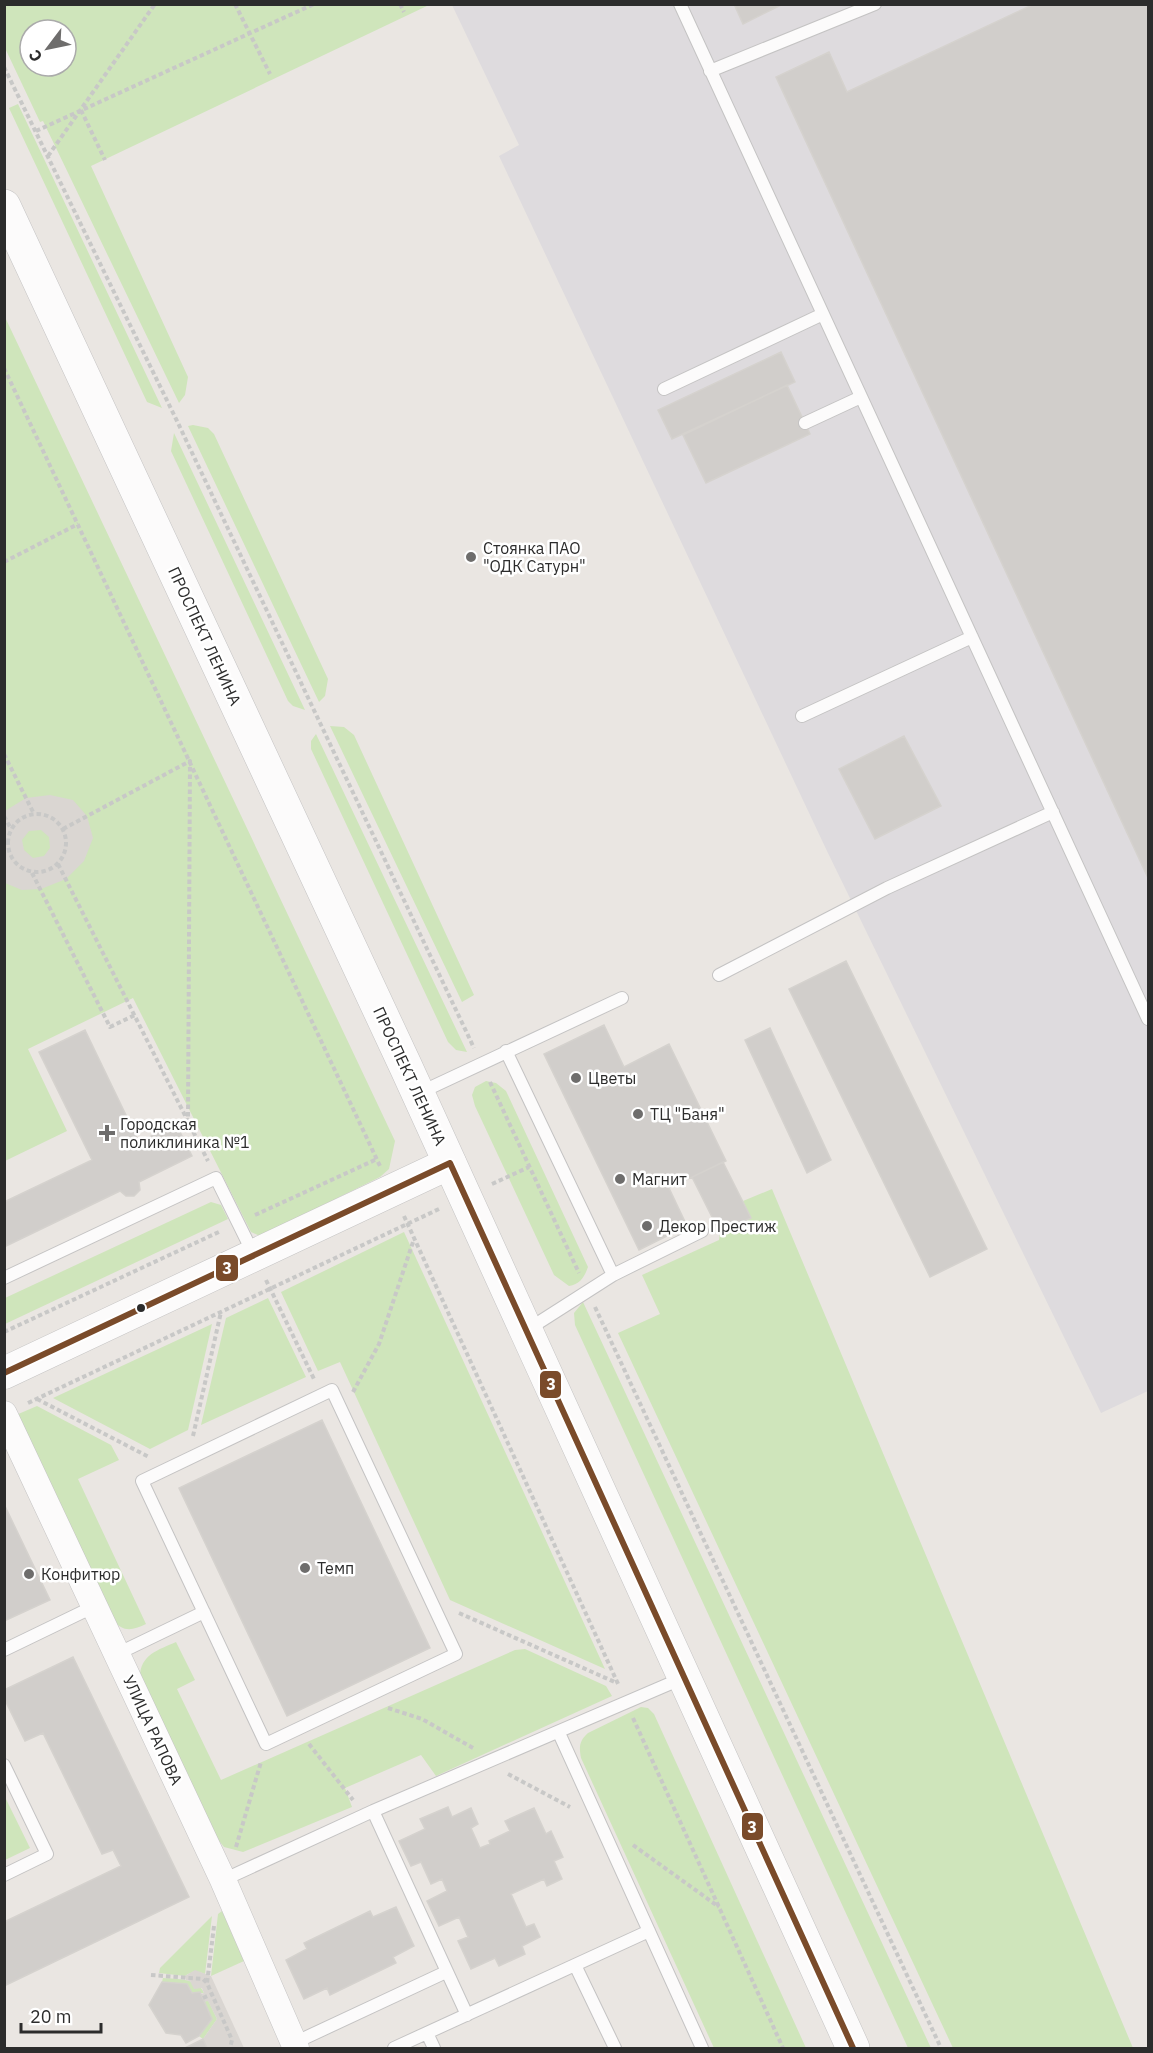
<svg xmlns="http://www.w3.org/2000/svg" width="1153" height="2053" font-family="'IBM Plex Sans',sans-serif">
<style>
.industrial{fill:#dedbde}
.green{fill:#cfe5bb;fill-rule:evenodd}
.plaza{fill:#dad6d2;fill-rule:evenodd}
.building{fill:#d1cecb;stroke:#d5d2ce;stroke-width:1.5}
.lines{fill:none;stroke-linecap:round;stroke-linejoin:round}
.service-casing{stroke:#c4c3c3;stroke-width:14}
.minor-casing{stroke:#c4c3c3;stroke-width:27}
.tertiary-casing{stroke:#c4c3c3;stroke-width:33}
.secondary-casing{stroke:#c4c3c3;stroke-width:34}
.path{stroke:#c8c8c7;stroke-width:4;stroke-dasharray:4.5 3;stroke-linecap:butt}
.service{stroke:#fcfbfb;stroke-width:12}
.minor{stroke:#fcfbfb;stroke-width:26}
.tertiary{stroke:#fcfbfb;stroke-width:32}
.secondary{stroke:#fcfbfb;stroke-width:33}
.bus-1-casing{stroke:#fff;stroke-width:10}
.bus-1{stroke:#7a4b2a;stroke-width:6}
.poi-dot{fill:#6e6d6c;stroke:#fff;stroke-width:2}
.bus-dot{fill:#2c2c2c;stroke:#fff;stroke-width:2}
.labels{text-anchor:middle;stroke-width:5;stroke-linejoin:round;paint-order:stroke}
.poi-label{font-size:16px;fill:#2c2c2c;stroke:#fff;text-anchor:start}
.street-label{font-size:16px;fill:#2c2c2c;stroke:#fff}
.line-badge{stroke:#fff;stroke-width:2}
.badge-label{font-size:16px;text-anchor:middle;font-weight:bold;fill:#fff}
</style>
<rect width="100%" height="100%" fill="#eae6e2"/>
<path class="industrial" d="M 452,5 L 1148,5 L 1148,1391 L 1101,1413 L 827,851 L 499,156 L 519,145 Z"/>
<path class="green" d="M 5,4 L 429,5 L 91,166 L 188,377 L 185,395 L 179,403 L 43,121 L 40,122 L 5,48 ZM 30,30 L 66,30 L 66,66 L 30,66 Z
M 18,104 L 162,408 L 147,402 L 9,108 Z
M 4,315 L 395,1141 L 389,1169 L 380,1177 L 260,1236 L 251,1232 L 133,998 L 28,1049 L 67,1131 L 5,1161 Z
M 193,425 L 208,428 L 214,434 L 328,679 L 325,696 L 319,702 L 188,426 Z
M 174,433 L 305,710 L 293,706 L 288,701 L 171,451 Z
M 330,726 L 344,727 L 354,735 L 474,995 L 462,1002 Z
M 316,734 L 467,1052 L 456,1050 L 448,1042 L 311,749 L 311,741 Z
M 486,1081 L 496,1083 L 506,1091 L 588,1267 C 584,1278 580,1284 569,1286 L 554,1275 L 475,1106 L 472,1095 L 475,1087 Z
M 772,1189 L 1133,2048 L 953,2048 L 618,1333 L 660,1314 L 642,1275 L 719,1240 L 720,1233 L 751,1218 L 743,1201 Z
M 211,1202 L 221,1205 L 228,1219 L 5,1324 L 5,1298 Z
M 404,1232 L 605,1669 L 450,1600 L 340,1362 L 318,1371 L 281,1292 Z
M 268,1298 L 306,1377 L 201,1425 L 226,1318 Z
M 583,1302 L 931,2048 L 908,2048 L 575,1325 L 574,1313 Z
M 212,1324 L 188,1430 L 150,1449 L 53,1398 Z
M 37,1406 L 111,1445 L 119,1460 L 78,1479 L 146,1624 C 131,1631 124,1632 112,1620 L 16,1415 Z
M 176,1642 L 195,1680 L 177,1689 L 221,1780 L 515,1650 L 525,1649 L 606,1686 L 612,1696 L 436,1776 L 421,1755 L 345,1788 L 352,1807 L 243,1852 L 224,1847 L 216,1837 L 140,1679 C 139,1655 158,1650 176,1642 Z
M 641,1707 L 648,1708 L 654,1714 L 806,2048 L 714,2048 L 581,1758 C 579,1747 579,1741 588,1733 Z
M 4,1795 L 30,1848 L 5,1860 L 4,1860 Z
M 222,1911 L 244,1961 L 211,1976 L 218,1914 Z
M 212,1916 L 205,1974 C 199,1971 191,1971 185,1976 L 159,1973 L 160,1968 Z
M 163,1978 C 177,1979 198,1978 204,1993 L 192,1993 L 187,1984 L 162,1982 Z
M 208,2000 L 217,2019 L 203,2039 L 199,2036 L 212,2019 L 204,2002 Z"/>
<path class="plaza" d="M 50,795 L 73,800 L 87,816 L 93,838 L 84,861 L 66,879 L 41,889 L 22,890 L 5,883 L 5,811 L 26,798 ZM 41,830 L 49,837 L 50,848 L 44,856 L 33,858 L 24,850 L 22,840 L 29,831 Z
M 195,1970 L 211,1976 L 244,2048 L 207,2048 L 203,2039 L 217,2019 L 208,2001 L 204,2002 L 201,1994 L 204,1993 L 202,1988 L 194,1989 L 190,1981 L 186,1980 L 185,1976 Z"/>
<path class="building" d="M 734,4 L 783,4 L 743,24 Z
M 1034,4 L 1148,4 L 1148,878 L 776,77 L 829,52 L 847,92 Z
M 781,352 L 795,382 L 672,439 L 658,410 Z
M 787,385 L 810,434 L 706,483 L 683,435 Z
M 904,736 L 941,806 L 875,839 L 839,769 Z
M 846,961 L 987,1249 L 930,1277 L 789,989 Z
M 604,1025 L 624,1067 L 669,1044 L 726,1161 L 669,1188 L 687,1226 L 639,1250 L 544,1054 Z
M 770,1028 L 831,1160 L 807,1173 L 745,1040 Z
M 85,1030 L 139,1142 L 176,1124 L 192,1156 L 139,1182 L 140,1190 L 134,1196 L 126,1196 L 120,1191 L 4,1247 L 4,1202 L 92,1160 L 39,1052 Z
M 723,1162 L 751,1218 L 720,1233 L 692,1177 Z
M 322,1420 L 430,1648 L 287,1716 L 179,1488 Z
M 4,1504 L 50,1600 L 4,1621 Z
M 73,1657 L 189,1897 L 4,1986 L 4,1922 L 121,1866 L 113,1850 L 102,1854 L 43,1733 L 25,1741 L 4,1698 L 4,1690 Z
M 448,1807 L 452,1817 L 471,1808 L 478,1824 L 471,1828 L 480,1848 L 490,1844 L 489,1841 L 510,1831 L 505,1821 L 534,1808 L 546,1834 L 551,1831 L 563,1857 L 554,1861 L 562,1879 L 547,1886 L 544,1879 L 511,1894 L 526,1927 L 534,1924 L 540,1937 L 522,1946 L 525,1954 L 499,1966 L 495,1958 L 471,1969 L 458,1941 L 468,1937 L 459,1917 L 439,1926 L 427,1901 L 447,1891 L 442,1879 L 431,1884 L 421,1862 L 411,1866 L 399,1841 L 425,1829 L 420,1819 Z
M 396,1907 L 414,1946 L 393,1957 L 396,1963 L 330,1995 L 327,1988 L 304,1999 L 286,1960 L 307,1949 L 304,1943 L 370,1911 L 373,1917 Z
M 162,1982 L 187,1984 L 192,1993 L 200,1992 L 212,2019 L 199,2036 L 186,2043 L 181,2035 L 166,2033 L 149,2005 Z
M 203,2039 L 207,2048 L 185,2048 Z"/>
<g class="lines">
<defs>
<path id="service" d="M 680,4 L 1148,1019
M 710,71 L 875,4
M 664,389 L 823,314
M 805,423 L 861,397
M 802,716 L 972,637
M 719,975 L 887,888 L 1053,812
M 506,1051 L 613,1275
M 419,1093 L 622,998
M 4,1278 L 216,1178 L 254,1255
M 527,1330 L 613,1275 L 702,1231
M 332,1390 L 456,1654 L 266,1744 L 142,1481 Z
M 4,1650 L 95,1606
M 117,1654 L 204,1612
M 559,1733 L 702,2048
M 4,1765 L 47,1854 L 4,1875
M 373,1811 L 467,2015
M 223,1880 L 373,1811 L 683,1678
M 575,1965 L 615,2048
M 427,2033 L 434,2048
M 294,2043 L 446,1972
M 394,2048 L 649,1931"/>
<path id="minor" d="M 4,1414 L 223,1880 L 296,2048"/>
<path id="tertiary" d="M 4,1373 L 450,1163"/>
<path id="secondary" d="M 4,206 L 406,1067 L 853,2048"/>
</defs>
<use href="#service" class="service-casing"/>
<use href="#minor" class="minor-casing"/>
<use href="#tertiary" class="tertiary-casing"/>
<use href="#secondary" class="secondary-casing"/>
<path class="path" d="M 235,4 L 270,74
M 400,4 L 404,12
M 4,67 L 177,421 L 474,1048
M 81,110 L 105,160
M 36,131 L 314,4
M 48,156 L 155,4
M 4,368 L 380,1166
M 4,562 L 78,524
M 4,754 L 34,814
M8 843a29 29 0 1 1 58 0a29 29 0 1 1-58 0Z
M 4,816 L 11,829
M 63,829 L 190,761 L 188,1121
M 58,864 L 208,1161
M 32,873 L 110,1027 L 135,1015
M 490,1082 L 579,1273
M 492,1184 L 529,1167
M 255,1215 L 377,1159
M 404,1216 L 619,1686
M 266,1280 L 314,1379
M 595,1307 L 941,2048
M 4,1332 L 221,1231
M 353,1392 L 379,1344 L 414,1239
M 37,1399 L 149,1457
M 28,1403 L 439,1209
M 193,1436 L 221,1312
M 459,1613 L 617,1683
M 388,1708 L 422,1719 L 473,1748
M 633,1718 L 783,2048
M 309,1744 L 353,1800
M 508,1774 L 570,1807
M 633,1845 L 719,1907
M 236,1847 L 261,1762
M 214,1926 L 207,1983 L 232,2040 L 230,2048
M 151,1975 L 203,1979 L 207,1983
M 203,1998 L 212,1994"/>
<use href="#service" class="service"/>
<use href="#minor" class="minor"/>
<use href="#tertiary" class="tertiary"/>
<use href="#secondary" class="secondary"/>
<defs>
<path id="bus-1" d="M 450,1163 L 853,2048
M 4,1373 L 450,1163"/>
</defs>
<use href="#bus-1" class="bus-1-casing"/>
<use href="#bus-1" class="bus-1"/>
</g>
<g class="poi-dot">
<circle cx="471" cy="557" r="6"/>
<circle cx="576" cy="1078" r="6"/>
<circle cx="638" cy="1114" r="6"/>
<path d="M104 1124h6v6h6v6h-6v6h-6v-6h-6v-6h6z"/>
<circle cx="620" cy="1179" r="6"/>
<circle cx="647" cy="1226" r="6"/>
<circle cx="305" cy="1568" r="6"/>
<circle cx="29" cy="1574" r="6"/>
</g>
<circle class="bus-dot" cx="141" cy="1308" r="5"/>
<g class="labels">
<g class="poi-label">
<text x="483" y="554">Стоянка ПАО<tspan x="483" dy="18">"ОДК Сатурн"</tspan></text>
<text x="588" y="1084">Цветы</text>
<text x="650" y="1120">ТЦ "Баня"</text>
<text x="120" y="1130">Городская<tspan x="120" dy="18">поликлиника №1</tspan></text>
<text x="632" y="1185">Магнит</text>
<text x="659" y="1232">Декор Престиж</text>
<text x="317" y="1574">Темп</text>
<text x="41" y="1580">Конфитюр</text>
</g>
<g class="street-label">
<text transform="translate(205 636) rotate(65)" y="6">ПРОСПЕКТ ЛЕНИНА</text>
<text transform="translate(410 1076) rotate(65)" y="6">ПРОСПЕКТ ЛЕНИНА</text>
<text transform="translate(153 1730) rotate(65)" y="6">УЛИЦА РАПОВА</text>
</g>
</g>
<g class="line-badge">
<rect x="215" y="1254" width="24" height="28" rx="6" fill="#7a4b2a"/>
<rect x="539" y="1370" width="23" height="29" rx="6" fill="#7a4b2a"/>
<rect x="741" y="1812" width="23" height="29" rx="6" fill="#7a4b2a"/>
</g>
<g class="badge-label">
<text x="227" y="1274">3</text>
<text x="551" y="1390">3</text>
<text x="752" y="1833">3</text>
</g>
<rect width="1153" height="2053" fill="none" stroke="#2c2c2c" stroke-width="12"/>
<g transform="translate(48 48) rotate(238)"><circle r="28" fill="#ffffff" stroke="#ababab" stroke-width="1.5"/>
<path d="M0-4.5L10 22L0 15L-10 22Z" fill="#6e6d6c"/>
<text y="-9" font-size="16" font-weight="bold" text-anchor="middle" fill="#2c2c2c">С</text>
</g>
<path d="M21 2023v9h80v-9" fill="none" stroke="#2c2c2c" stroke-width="3"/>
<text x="30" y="2023" font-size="18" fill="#2c2c2c" stroke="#ffffff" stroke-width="4.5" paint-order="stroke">20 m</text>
</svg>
